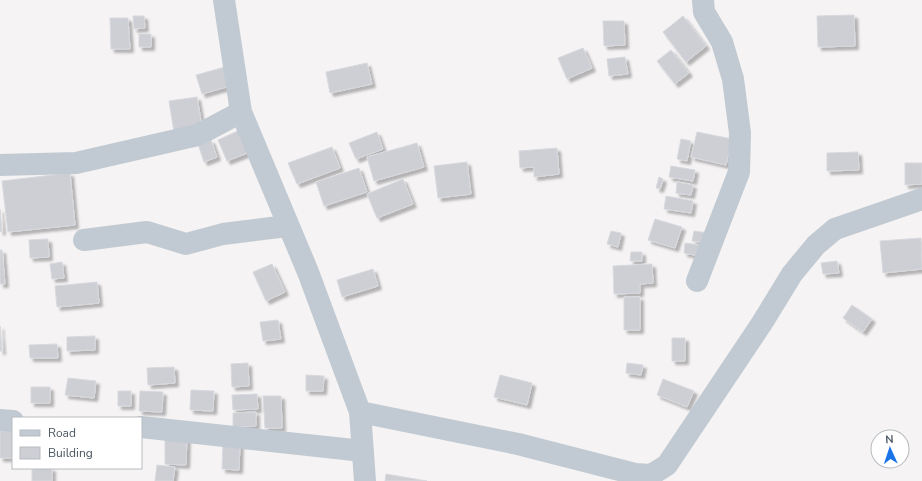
<svg xmlns="http://www.w3.org/2000/svg" width="922" height="481" font-family="'Nunito Sans',sans-serif">
<style>
.building{fill:#cdcfd5;stroke:#d7d9de;filter:url(#shadow)}
.lines{fill:none;stroke-linecap:round;stroke-linejoin:round}
.minor{stroke:#c1cad2;stroke-width:22}
</style>
<defs>
<filter id="shadow"><feDropShadow dx="3.5" dy="3.5" stdDeviation="1" flood-color="#0004"/></filter>
</defs>
<rect width="100%" height="100%" fill="#f5f3f3"/>
<path class="building" d="M 854,15 L 855,46 L 818,47 L 817,16 Z
M 133,16 L 144,16 L 145,28 L 134,29 Z
M 683,16 L 706,46 L 686,62 L 663,32 Z
M 110,18 L 128,18 L 130,49 L 111,49 Z
M 603,21 L 624,21 L 625,45 L 604,46 Z
M 139,34 L 151,34 L 151,47 L 139,47 Z
M 583,48 L 592,68 L 567,79 L 558,58 Z
M 671,50 L 689,73 L 675,84 L 657,61 Z
M 625,57 L 628,74 L 609,76 L 607,59 Z
M 367,63 L 372,84 L 330,93 L 326,72 Z
M 225,67 L 230,86 L 202,94 L 196,75 Z
M 197,97 L 202,127 L 174,132 L 169,101 Z
M 240,130 L 250,152 L 227,161 L 218,140 Z
M 377,132 L 383,149 L 356,159 L 349,143 Z
M 697,132 L 732,139 L 726,165 L 691,157 Z
M 681,139 L 691,141 L 687,161 L 677,159 Z
M 211,140 L 217,157 L 204,162 L 198,144 Z
M 417,143 L 424,167 L 374,181 L 367,157 Z
M 332,147 L 340,168 L 297,184 L 288,163 Z
M 557,148 L 559,174 L 534,177 L 534,167 L 520,168 L 519,151 Z
M 858,152 L 859,170 L 827,171 L 827,153 Z
M 467,162 L 471,194 L 438,198 L 434,166 Z
M 905,163 L 922,163 L 922,184 L 905,185 Z
M 671,166 L 695,170 L 693,181 L 669,177 Z
M 359,168 L 367,192 L 324,206 L 316,182 Z
M 70,173 L 75,225 L 8,232 L 2,181 Z
M 659,177 L 663,179 L 660,189 L 656,188 Z
M 403,179 L 413,204 L 377,218 L 367,194 Z
M 677,182 L 693,185 L 691,195 L 676,193 Z
M 666,196 L 693,201 L 691,213 L 664,209 Z
M 0,209 L 2,231 L 0,232 Z
M 655,219 L 682,227 L 675,248 L 648,240 Z
M 611,231 L 621,233 L 618,247 L 607,244 Z
M 694,231 L 709,233 L 708,243 L 692,241 Z
M 921,238 L 922,269 L 883,273 L 880,241 Z
M 48,239 L 49,257 L 30,258 L 29,240 Z
M 685,243 L 701,245 L 699,256 L 684,253 Z
M 0,250 L 2,250 L 5,284 L 0,284 Z
M 631,252 L 642,252 L 642,261 L 630,261 Z
M 837,261 L 839,273 L 823,274 L 821,263 Z
M 62,262 L 64,278 L 52,279 L 50,264 Z
M 272,264 L 285,292 L 266,301 L 253,272 Z
M 652,264 L 653,283 L 640,284 L 640,293 L 614,294 L 613,266 Z
M 373,269 L 378,286 L 342,297 L 337,280 Z
M 97,282 L 99,303 L 57,307 L 55,286 Z
M 624,297 L 640,297 L 640,330 L 624,330 Z
M 852,305 L 872,319 L 863,332 L 843,318 Z
M 278,320 L 281,339 L 263,341 L 260,322 Z
M 0,326 L 2,351 L 0,351 Z
M 95,336 L 95,350 L 67,351 L 67,337 Z
M 672,338 L 685,338 L 685,361 L 672,361 Z
M 57,344 L 58,358 L 30,358 L 29,345 Z
M 248,363 L 249,386 L 232,387 L 231,364 Z
M 627,363 L 643,365 L 641,375 L 626,373 Z
M 174,367 L 175,383 L 148,385 L 147,368 Z
M 306,375 L 324,376 L 323,391 L 306,391 Z
M 500,375 L 532,383 L 527,405 L 494,397 Z
M 68,378 L 96,381 L 94,398 L 65,395 Z
M 663,379 L 694,391 L 687,407 L 657,395 Z
M 31,387 L 50,387 L 50,403 L 31,403 Z
M 191,390 L 214,391 L 213,411 L 190,410 Z
M 118,391 L 131,391 L 131,406 L 118,406 Z
M 140,391 L 163,392 L 162,412 L 139,411 Z
M 257,394 L 258,409 L 233,410 L 232,395 Z
M 263,396 L 281,396 L 282,428 L 265,428 Z
M 256,412 L 256,426 L 233,427 L 233,413 Z
M 0,431 L 13,431 L 13,458 L 0,458 Z
M 165,435 L 187,436 L 186,465 L 165,464 Z
M 223,442 L 240,443 L 239,470 L 222,469 Z
M 157,465 L 175,467 L 173,481 L 155,481 Z
M 52,468 L 52,481 L 32,481 L 32,469 Z
M 386,474 L 427,481 L 385,481 Z"/>
<g class="lines">
<path class="minor" d="M 224,0 L 241,112 L 308,272 L 360,412 L 365,481
M 0,165 L 76,163 L 198,135 L 241,112
M 84,240 L 147,232 L 186,244 L 223,234 L 287,226
M 697,281 L 739,172 L 740,133 L 733,79 L 722,42 L 704,12 L 703,0
M 360,412 L 518,444 L 635,474 L 651,475 L 667,465 L 762,323 L 792,274 L 816,245 L 835,229 L 922,199
M 0,420 L 13,421
M 141,427 L 363,451"/>
</g>
<rect x="12" y="417" width="130" height="52" fill="#ffffff" stroke="#b7bbc0"/>
<rect x="20" y="430" width="20" height="6" fill="#c1cad2" stroke="#b7bbc0"/>
<text x="48" y="437" font-size="12" fill="#4a5661">Road</text>
<rect x="20" y="447" width="20" height="12" fill="#cdcfd5" stroke="#b7bbc0"/>
<text x="48" y="457" font-size="12" fill="#4a5661">Building</text>
<g transform="translate(890 449) rotate(357)"><circle r="19" fill="#ffffff" stroke="#b7bbc0"/>
<path d="M0-3L7 15L0 10L-7 15Z" fill="#1a73e8"/>
<text y="-6" font-size="11" font-weight="bold" text-anchor="middle" fill="#4a5661">N</text>
</g>
</svg>
